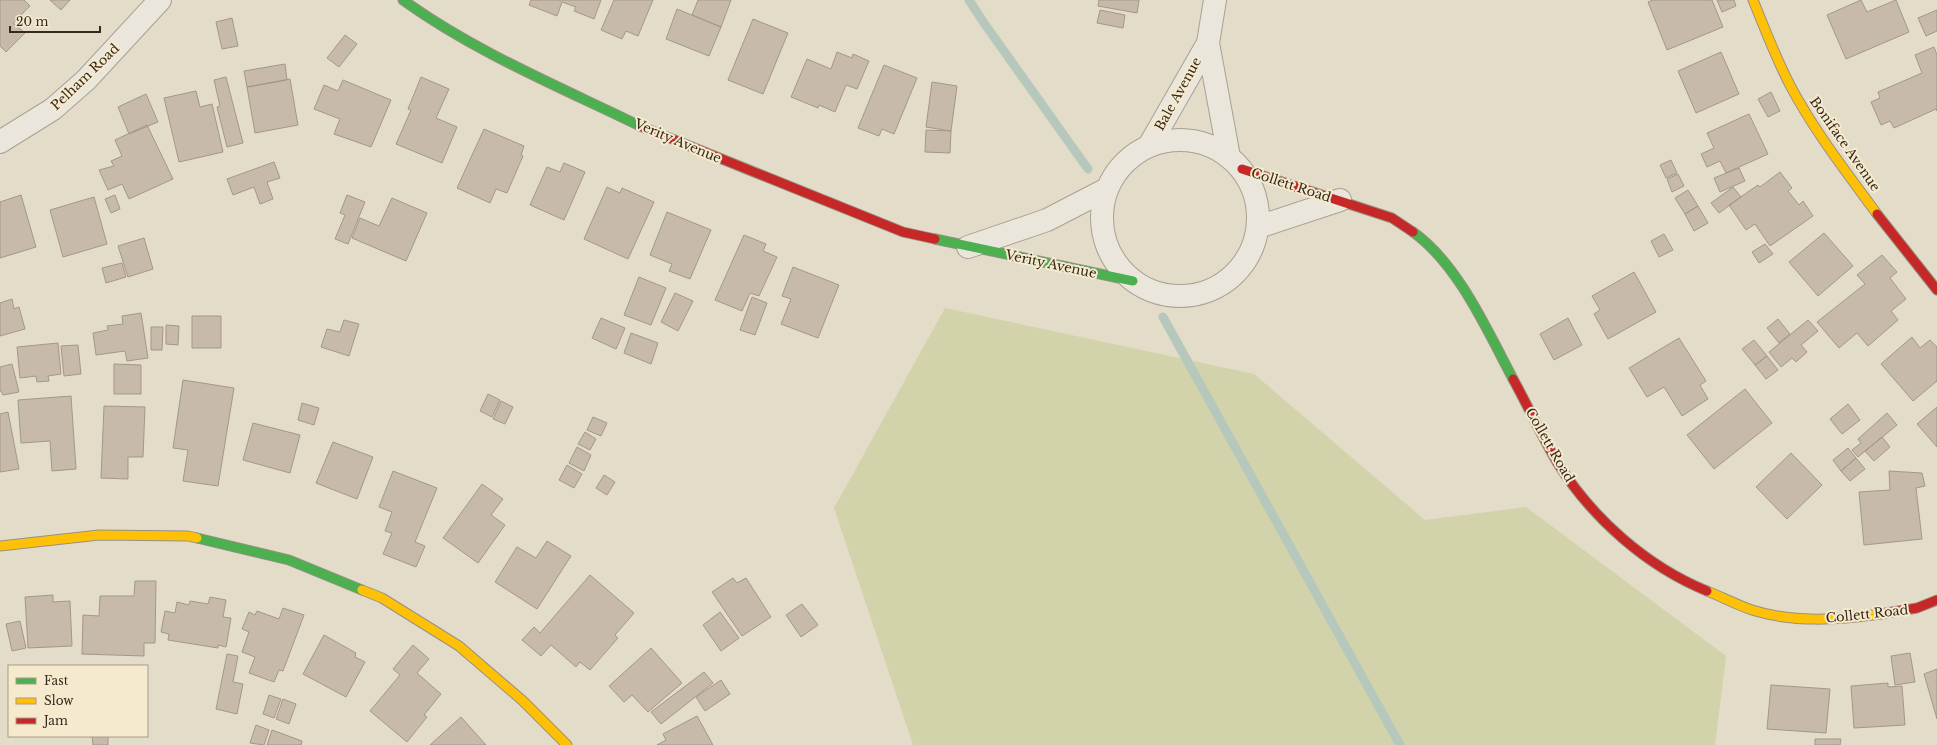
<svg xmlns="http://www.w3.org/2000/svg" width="1937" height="745" font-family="'Libre Baskerville',serif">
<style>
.green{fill:#d2d3ab}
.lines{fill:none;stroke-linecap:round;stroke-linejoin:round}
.stream{stroke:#b6c8bc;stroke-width:9}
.building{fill:#c7baaa;stroke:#a39789}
.street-casing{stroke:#a8a093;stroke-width:24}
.fast-casing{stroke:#979083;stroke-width:11}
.slow-casing{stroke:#979083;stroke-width:11}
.jam-casing{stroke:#979083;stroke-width:11}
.street{stroke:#ebe6db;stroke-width:22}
.fast{stroke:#4caf50;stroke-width:9}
.slow{stroke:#ffc107;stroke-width:9}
.jam{stroke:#c62828;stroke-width:9}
.labels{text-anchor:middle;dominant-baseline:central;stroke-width:4;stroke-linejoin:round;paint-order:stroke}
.street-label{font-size:13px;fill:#35281c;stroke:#f5eace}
</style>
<rect width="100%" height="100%" fill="#e3dcc9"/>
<!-- green -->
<path class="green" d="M945,308L1254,374L1425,520L1526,507L1726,656L1715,745H913L834,508Z"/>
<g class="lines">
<!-- stream -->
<path class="stream" d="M969,0L984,23L1088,169
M1163,317L1400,745"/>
</g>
<!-- building -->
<path class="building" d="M0,0H24L30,6L13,23L25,33L6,52L0,46Z
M50,0H70L61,10Z
M531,0H601L594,19L574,11L576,7L562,2L557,16L529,5Z
M614,0H653L638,36L626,31L622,39L601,30Z
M698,0H731L721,27L692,15Z
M1099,0H1139L1137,13L1098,6Z
M1653,0H1712L1723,27L1667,50L1648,2Z
M1717,0H1734L1736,6L1722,12Z
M1861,0L1867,12L1896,0L1909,32L1846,59L1827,15Z
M677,9L721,27L709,56L666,39Z
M1100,10L1125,15L1123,28L1097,23Z
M1937,10V31L1926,36L1918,18Z
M232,18L238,46L222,49L216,22Z
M753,19L788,33L763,94L728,80Z
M345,35L357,44L339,67L327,58Z
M1934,47L1937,55V111L1936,109L1894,128L1890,121L1881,125L1871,102L1880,98L1878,92L1922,73L1915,55Z
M837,52L852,58L853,54L869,61L857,89L846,85L835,112L819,105L818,108L791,97L807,59L831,69Z
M1721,52L1739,94L1696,113L1678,71Z
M285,64L287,80L247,87L244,71Z
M884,65L917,78L894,134L882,129L879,136L858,128Z
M226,77L243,143L227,147L217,107L220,106L214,80Z
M421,77L449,89L436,118L457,127L442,163L396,144L411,110L408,109Z
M290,79L298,125L255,133L247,87Z
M343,80L391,100L371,147L334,134L340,119L314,109L324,85L338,91Z
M932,82L957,86L951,131L926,127Z
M196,91L200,107L212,104L223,152L179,162L164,98Z
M1771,92L1780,111L1768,117L1758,99Z
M146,94L158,122L129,134L118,107Z
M1749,114L1768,154L1726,173L1720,161L1707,167L1701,154L1714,148L1707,133Z
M147,125L173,179L129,199L122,184L108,190L99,170L114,166L111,161L122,156L115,140Z
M484,129L524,146L521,155L523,156L507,193L496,189L490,203L457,188Z
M926,130L951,131L950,153L925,152Z
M1671,160L1677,173L1666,178L1660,165Z
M274,162L280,178L267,182L273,199L260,204L254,187L233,195L227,179Z
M564,163L585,172L564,220L530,205L547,167L560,172Z
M1739,168L1745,181L1720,192L1714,178Z
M1780,172L1792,188L1788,191L1799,205L1803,201L1813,216L1770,246L1755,224L1746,230L1729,205L1758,185L1760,187Z
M1678,174L1684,186L1672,192L1667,179Z
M607,187L620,193L622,188L654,202L628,259L584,239Z
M1733,187L1741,197L1719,213L1711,203Z
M1688,190L1698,206L1685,214L1675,198Z
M21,195L36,247L0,258V202Z
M115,195L120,209L111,213L105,199Z
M347,195L365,202L348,244L335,239L345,215L340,213Z
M94,197L107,244L63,257L50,210Z
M392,198L427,213L406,261L352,238L360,218L379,226Z
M1698,206L1708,223L1694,231L1685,214Z
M667,212L711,230L690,279L669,271L672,264L650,255Z
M1824,233L1853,266L1818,296L1789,262Z
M1664,234L1673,250L1659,257L1651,241Z
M744,235L766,244L763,251L777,257L759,296L750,293L742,311L715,300Z
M144,238L153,269L128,277L118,246Z
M1765,244L1773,254L1759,263L1752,252Z
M1882,255L1897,272L1890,278L1906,299L1891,311L1898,320L1868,346L1857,333L1839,348L1817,322L1865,284L1857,275Z
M122,263L126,277L106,283L102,268Z
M793,267L839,285L818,338L781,324L791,299L782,296Z
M1634,272L1656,312L1608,339L1594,314L1600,310L1592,296Z
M639,277L666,288L651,325L624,315Z
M675,293L693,301L678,331L661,322Z
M752,297L767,303L755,335L740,330Z
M12,299L14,309L19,307L25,329L0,336V303Z
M141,313L148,358L127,361L125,351L96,355L93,333L108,330L107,326L123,324L122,316Z
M192,316H221V348H192Z
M601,318L625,328L616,349L592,338Z
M1568,318L1582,345L1554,360L1540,334Z
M1778,319L1790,334L1779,343L1767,328Z
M344,320L359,324L349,356L321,347L327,329L340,332Z
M1808,320L1818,331L1801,345L1807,352L1796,362L1792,358L1781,367L1769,352Z
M166,325L179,326L178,345L166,344Z
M151,327H163L162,350H151Z
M631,333L658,343L651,364L624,353Z
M1912,337L1920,348L1930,340L1937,347V381L1913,401L1881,364Z
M1679,338L1706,381L1700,385L1708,399L1682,416L1664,387L1647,397L1629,368Z
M1754,340L1767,356L1755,365L1742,349Z
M58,343L61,374L48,376L49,381L37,382L36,376L20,378L17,347Z
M78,345L81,374L64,376L61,346Z
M1767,356L1778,370L1766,379L1755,365Z
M12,364L19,392L3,395L1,391H0V367Z
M114,364L141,365V394H114Z
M183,380L234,388L218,486L183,481L188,450L173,448Z
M1745,389L1772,423L1714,469L1687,435Z
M488,394L500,400L492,417L480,411Z
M71,396L76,469L52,471L50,441L21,443L18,400Z
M501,401L513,407L505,424L493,419Z
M302,403L319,408L314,425L298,420Z
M1848,404L1860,420L1842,434L1830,419Z
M104,406L145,407L143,457H128V479L101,478Z
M1937,407V447L1917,424Z
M8,412L19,469L0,472V414Z
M1887,413L1897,425L1858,457L1852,450L1861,443L1858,439Z
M593,417L607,423L601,436L587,430Z
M253,423L300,435L290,473L243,460Z
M585,432L596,439L590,450L578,444Z
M1882,437L1890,447L1874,461L1865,451Z
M333,442L373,457L357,499L316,483Z
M577,447L591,455L584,471L569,463Z
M1848,448L1856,458L1841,471L1833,460Z
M1791,453L1822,485L1787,519L1756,487Z
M1856,458L1865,469L1850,481L1841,471Z
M567,465L582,474L574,488L559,480Z
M393,471L437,488L415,542L425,546L416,567L383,554L392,533L385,531L392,512L379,507Z
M1889,471L1922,473L1925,486L1916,488L1922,539L1864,545L1859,492L1890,490Z
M604,475L615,482L607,495L596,488Z
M482,484L503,499L491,515L505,525L478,563L443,538Z
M547,541L571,556L537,609L495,582L517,547L536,558Z
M590,575L634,613L615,635L618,638L590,670L580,662L576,667L551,645L541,656L522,640L534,627L540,633Z
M733,578L737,583L746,578L771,617L742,636L712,592Z
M135,581H156L155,643H144V656L82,654L83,615L99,616L100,596H134Z
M53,595V602L70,601L72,646L28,648L25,597Z
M210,597L226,600L223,617L231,618L226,647L218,645V648L168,640L169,634L161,632L165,611L175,613L177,602L189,605L190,601L208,604Z
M802,604L818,625L801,637L786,615Z
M283,608L304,615L283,671L279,670L274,682L249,673L255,657L242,652L249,632L242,629L249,612L255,615L257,611L279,619Z
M720,612L739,638L721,651L703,625Z
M20,621L26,648L12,651L6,624Z
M324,635L356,653L355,657L365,662L346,697L303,674Z
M413,645L429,659L417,673L441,694L424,715L427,717L407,742L370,711L400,675L393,669Z
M651,648L682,683L648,712L632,695L624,702L609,686Z
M1910,653L1915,682L1895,685L1891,656Z
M227,654L238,656L233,682L243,684L237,714L216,709Z
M1937,669V719L1924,674Z
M704,672L713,683L661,724L651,712Z
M721,680L730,694L705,711L696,697Z
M1888,683V687L1902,686L1905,725L1854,728L1851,686Z
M1771,685L1830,689L1826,733L1767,729Z
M269,695L281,699L274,718L263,714Z
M283,699L296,704L289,724L276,719Z
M697,716L713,745H657L666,740L663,734Z
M461,717L486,745H430Z
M256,725L269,730L264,745L250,743Z
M272,730L302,741L301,745H267Z
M92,736H108V745H93Z
M1815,739H1841L1840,745H1815Z"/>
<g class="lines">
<defs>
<path id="street" d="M1208,43L1229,157
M1102 218a78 78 0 1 1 156 0a78 78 0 1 1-156 0Z
M0,142L53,109L86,80L160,0
M1149,146L1208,43L1215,0
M1258,227L1340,200
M968,247L1047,220L1107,189"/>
<path id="fast" d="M403,0C475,52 560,87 640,126
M1413,232C1458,264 1487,330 1513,379
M935,239L1133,281
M197,538L289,560L362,590"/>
<path id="slow" d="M1753,0C1765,29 1776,59 1791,87C1815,132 1847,173 1877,214
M0,546L99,535L188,536L197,538
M362,590L382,598L459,646L523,701L567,745
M1707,591C1722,597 1737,605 1752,610C1793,623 1838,620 1880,614"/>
<path id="jam" d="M640,126L903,232L935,239
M1242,169L1392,218L1413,232
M1877,214L1937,290
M1513,379C1528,406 1541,435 1557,462C1592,518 1646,566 1707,591
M1880,614L1917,608L1937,600"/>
</defs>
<!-- street casing -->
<use href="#street" class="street-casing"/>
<!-- fast casing -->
<use href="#fast" class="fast-casing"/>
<!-- slow casing -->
<use href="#slow" class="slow-casing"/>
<!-- jam casing -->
<use href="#jam" class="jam-casing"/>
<!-- street -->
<use href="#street" class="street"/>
<!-- fast -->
<use href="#fast" class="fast"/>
<!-- slow -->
<use href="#slow" class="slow"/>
<!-- jam -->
<use href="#jam" class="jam"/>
</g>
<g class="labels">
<!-- street labels -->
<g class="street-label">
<text transform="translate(85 77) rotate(-44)">Pelham Road</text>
<text transform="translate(1178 94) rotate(-61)">Bale Avenue</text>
<text transform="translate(678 141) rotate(23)">Verity Avenue</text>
<text transform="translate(1845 144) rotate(55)">Boniface Avenue</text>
<text transform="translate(1291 185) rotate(18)">Collett Road</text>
<text transform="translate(1051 264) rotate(12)">Verity Avenue</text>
<text transform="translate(1550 445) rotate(60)">Collett Road</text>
<text transform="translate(1867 614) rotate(-6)">Collett Road</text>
</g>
</g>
<!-- legend -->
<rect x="8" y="665" width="140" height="72" fill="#f5eace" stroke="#a89c87"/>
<rect x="16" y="678" width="20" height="6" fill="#4caf50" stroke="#a89c87"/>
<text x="44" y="685" font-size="12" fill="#35281c">Fast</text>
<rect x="16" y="698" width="20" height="6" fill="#ffc107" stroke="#a89c87"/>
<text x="44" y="705" font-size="12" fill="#35281c">Slow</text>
<rect x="16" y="718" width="20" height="6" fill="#c62828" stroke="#a89c87"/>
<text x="44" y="725" font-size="12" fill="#35281c">Jam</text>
<!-- scale -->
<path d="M10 26v6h90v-6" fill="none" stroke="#35281c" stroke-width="2"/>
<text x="16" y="26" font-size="12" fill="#35281c" stroke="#f5eace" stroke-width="3" paint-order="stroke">20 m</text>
</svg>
